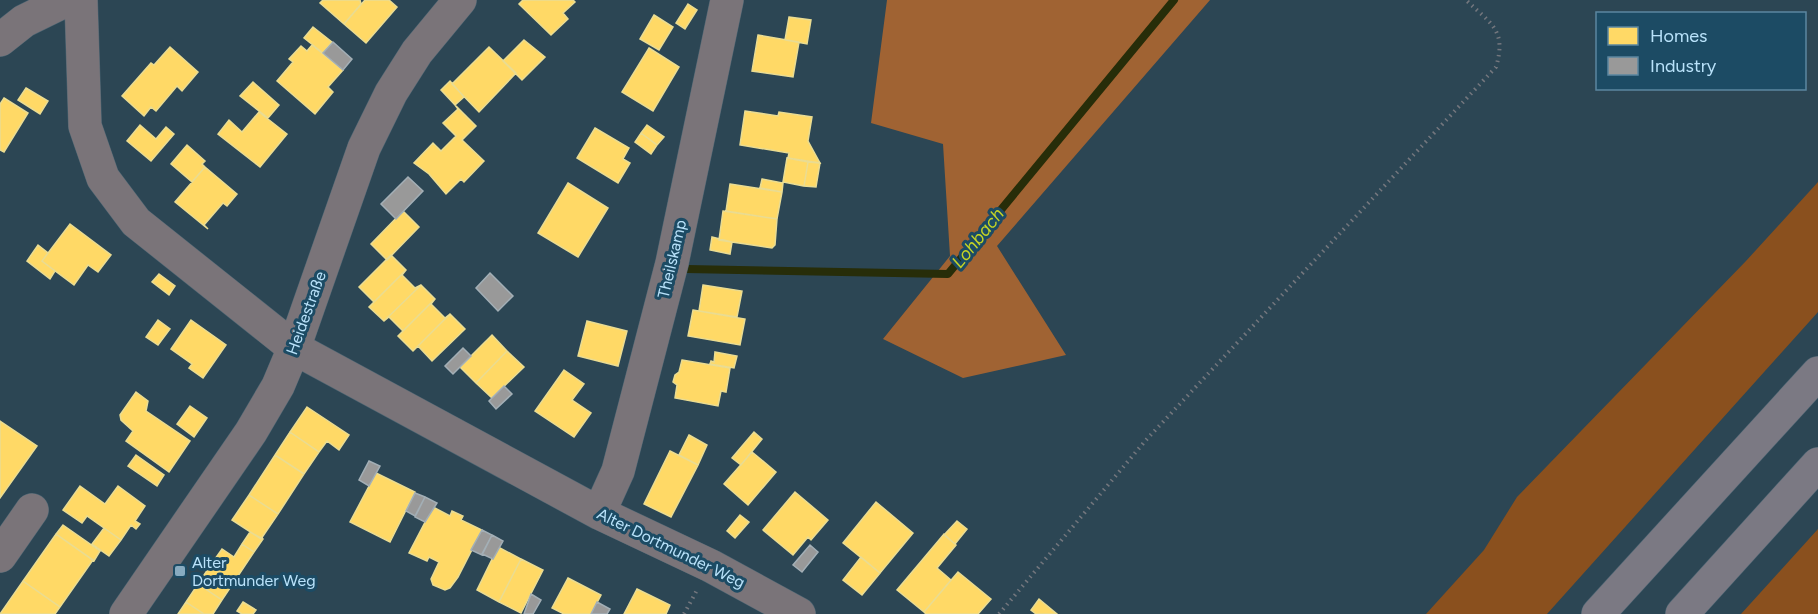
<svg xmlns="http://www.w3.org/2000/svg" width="1818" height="614" font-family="Figtree,sans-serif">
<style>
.green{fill:#8a501e}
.forest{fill:#a06333}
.homes{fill:#ffd966;stroke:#eadc92;stroke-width:1.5}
.industry{fill:#999;stroke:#a3afb6;stroke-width:1.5}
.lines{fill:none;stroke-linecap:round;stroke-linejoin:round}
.stream{stroke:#272d09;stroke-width:8}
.minor-casing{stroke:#4b6472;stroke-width:34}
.highway-casing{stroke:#4b6472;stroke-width:34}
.path{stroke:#74777e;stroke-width:4;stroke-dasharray:1.5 4.5;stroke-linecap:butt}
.minor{stroke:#7a7479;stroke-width:33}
.highway{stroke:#7b7983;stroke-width:33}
.poi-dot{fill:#88abc0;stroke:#1c4b64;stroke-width:2}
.labels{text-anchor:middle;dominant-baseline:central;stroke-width:6;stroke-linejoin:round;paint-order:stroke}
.street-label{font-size:16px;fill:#b9e2fa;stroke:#1c4b64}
.poi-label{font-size:16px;fill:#b9e2fa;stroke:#1c4b64;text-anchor:start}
.water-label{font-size:18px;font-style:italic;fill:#c5d426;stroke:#1c4b64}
</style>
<rect width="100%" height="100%" fill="#2c4654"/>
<!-- green -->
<path class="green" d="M1818,182V312L1547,614H1426L1484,550L1517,497L1746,261Z
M1818,529V614H1741Z"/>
<!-- forest -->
<path class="forest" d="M887,0H1210L997,246L1066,355L963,378L883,339L950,256L943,144L871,123Z"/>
<!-- homes -->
<path class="homes" d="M323,0H360L361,4L344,24L320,3Z
M365,0H389L397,7L366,43L344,24Z
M523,0H573L575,2L563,13L568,19L551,35L519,4Z
M688,4L697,10L685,29L676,23Z
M654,15L673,27L659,50L640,39Z
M789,17L811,20L807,44L785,40Z
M313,27L332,42L323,53L304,38Z
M758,35L799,42L793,77L752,71Z
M524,40L545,57L522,80L503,61Z
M312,45L343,70L328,87L333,92L315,114L277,81L293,62L289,59L301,46L307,51Z
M170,47L198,72L182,91L177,86L156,111L151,107L144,116L122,96L151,63L154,65Z
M489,47L516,73L479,112L452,84Z
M649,48L679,67L653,111L622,92Z
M450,81L464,97L455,105L441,90Z
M253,82L279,105L268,118L240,96Z
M26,88L48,101L40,114L18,100Z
M4,98L28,113L4,152L0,150V104Z
M455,105L476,126L462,140L484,161L464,182L461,179L446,194L429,174L414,163L433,143L441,151L456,136L443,123L458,109Z
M745,111L778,116L779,112L812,117L808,141L820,163L788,158L789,153L740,145Z
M259,112L287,134L260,167L218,134L229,120L242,132Z
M140,125L156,139L166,127L174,134L151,161L127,141Z
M647,125L664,137L657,145L641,133Z
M595,128L629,148L623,159L630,163L618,183L577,158Z
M641,133L657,145L651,154L635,142Z
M187,145L205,161L202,164L205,167L192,182L171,164Z
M787,158L808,162L804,186L783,182Z
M808,162L820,163L816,187L804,186Z
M205,167L237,194L227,206L223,203L204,225L208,229L175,202Z
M762,179L783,183L782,192L760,188Z
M568,183L608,208L578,257L538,233Z
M730,184L782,192L777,219L726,211Z
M403,211L419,227L387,260L371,244Z
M723,211L777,219L775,245L772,248L719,240Z
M70,224L111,255L98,272L88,265L74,285L42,261Z
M712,237L732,242L730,254L710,250Z
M38,245L48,253L42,261L55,271L50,279L27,261Z
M391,255L406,270L369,307L374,302L359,287Z
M406,270L402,275L415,288L421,285L384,321L369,307Z
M159,274L175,286L169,295L152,282Z
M421,285L435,299L398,336L403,331L389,317L384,321Z
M703,285L742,291L737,317L699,311Z
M435,299L431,304L445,318L450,314L413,351L398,336Z
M693,310L745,319L740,345L688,336Z
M450,314L465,329L432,361L418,346L413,351Z
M158,320L170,329L158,345L146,337Z
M191,320L226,345L203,378L189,368L192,364L171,349Z
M587,321L627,331L618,366L578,356Z
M492,335L507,351L476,383L460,367Z
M507,351L524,367L492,398L476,383Z
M715,352L737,356L734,368L710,364L711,361L714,362Z
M682,360L730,368L726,392L721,391L718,406L675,398L677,385L673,382L675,375L679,372Z
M564,370L584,384L572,400L591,413L574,437L535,411Z
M136,392L148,401L146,411L190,441L169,472L126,441L133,431L121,420L120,415Z
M190,406L207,418L194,437L177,424Z
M307,407L349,435L339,450L327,441L319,452L290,432Z
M0,421L37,446L0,498Z
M290,432L319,452L304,474L275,455Z
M754,432L762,439L741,465L732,458Z
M689,435L707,445L698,465L679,455Z
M670,451L698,465L671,517L644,504Z
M752,452L776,472L748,505L724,484Z
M136,455L164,475L157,486L128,466Z
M275,455L304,474L278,514L249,495Z
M376,473L415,492L390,542L350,522Z
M80,486L105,504L118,486L145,506L135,521L140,524L136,529L131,525L121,540L87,516L82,523L63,510Z
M795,492L828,520L811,540L808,537L793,555L763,530Z
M249,495L278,514L261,539L232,520Z
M876,502L913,533L880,573L843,543Z
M433,507L450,516L452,511L463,516L461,520L482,530L458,577L450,588L445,590L433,585L431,579L439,562L429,557L427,561L409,553Z
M740,515L749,522L735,538L727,531Z
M957,521L967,529L955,544L944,535Z
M63,525L100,551L94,561L56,534Z
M104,528L121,540L109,556L92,544Z
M250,532L263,539L254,552L242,544Z
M56,534L93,560L60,607L23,581Z
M944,534L956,545L937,568L951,580L924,612L897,590Z
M242,544L254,552L234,582L210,566L222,549L234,557Z
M498,547L521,559L499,602L477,590Z
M861,557L880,573L862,595L843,580Z
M521,559L543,570L521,613L499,602Z
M210,566L234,582L222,600L198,584Z
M958,572L991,599L978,614H926L924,612Z
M568,578L601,595L591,614H564L552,608Z
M23,581L60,607L55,614H0Z
M198,584L222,600L213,614H204L186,602Z
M637,589L670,605L666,614H624Z
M1039,599L1057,614H1036L1031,610Z
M186,602L204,614H178Z
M243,602L256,610L253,614H242L237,611Z"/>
<!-- industry -->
<path class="industry" d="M333,42L352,59L343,70L323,53Z
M408,177L423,191L396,219L381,204Z
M490,273L513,296L498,311L476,288Z
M463,348L471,356L453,374L445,366Z
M504,386L512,394L496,409L489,401Z
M369,461L380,466L369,486L359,480Z
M415,493L425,497L415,516L406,511Z
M425,497L437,503L425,522L415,517Z
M482,530L492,535L482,555L471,550Z
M492,535L503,541L493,559L482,554Z
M810,545L818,552L802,572L793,565Z
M531,594L541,600L533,614H524Z
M597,602L610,609L607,614H591Z"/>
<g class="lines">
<!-- stream -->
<path class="stream" d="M687,269L948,274L1174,0"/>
<defs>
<path id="minor" d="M81,0L85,126L103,178L136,222L294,348L599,513L711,566L799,614
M0,40L24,21L67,0
M599,513L618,471L672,263L727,0
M0,556L32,510
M126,614L251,432L278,386L294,348L364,148L391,93L417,52L460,0"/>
<path id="highway" d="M1598,614L1818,373
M1682,614L1818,464"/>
</defs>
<!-- minor casing -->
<use href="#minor" class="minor-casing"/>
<!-- highway casing -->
<use href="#highway" class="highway-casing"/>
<!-- path -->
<path class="path" d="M684,614L697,590
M999,614L1146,440L1496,67C1507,30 1491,24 1466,0"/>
<!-- minor -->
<use href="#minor" class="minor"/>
<!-- highway -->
<use href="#highway" class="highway"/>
</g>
<!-- markers -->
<rect class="poi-dot" x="174" y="565" width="12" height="12" rx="3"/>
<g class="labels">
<!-- street labels -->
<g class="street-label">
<text transform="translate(672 259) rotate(-77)">Theilskamp</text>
<text transform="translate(306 313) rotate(-70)">Heidestraße</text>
<text transform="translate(671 548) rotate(26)">Alter Dortmunder Weg</text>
</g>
<!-- poi labels -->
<g class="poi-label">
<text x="192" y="562">Alter<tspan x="192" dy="18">Dortmunder Weg</tspan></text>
</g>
<!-- water labels -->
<g class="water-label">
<text transform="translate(978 238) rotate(-51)">Lohbach</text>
</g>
</g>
<!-- legend -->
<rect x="1596" y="12" width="210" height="78" fill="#1c4b64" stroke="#5b87a0" stroke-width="1.5"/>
<rect x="1608" y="27" width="30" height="18" fill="#ffd966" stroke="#5b87a0" stroke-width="1.5"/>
<text x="1650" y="42" font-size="18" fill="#b9e2fa">Homes</text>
<rect x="1608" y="57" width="30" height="18" fill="#999999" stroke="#5b87a0" stroke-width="1.5"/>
<text x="1650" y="72" font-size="18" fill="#b9e2fa">Industry</text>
</svg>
